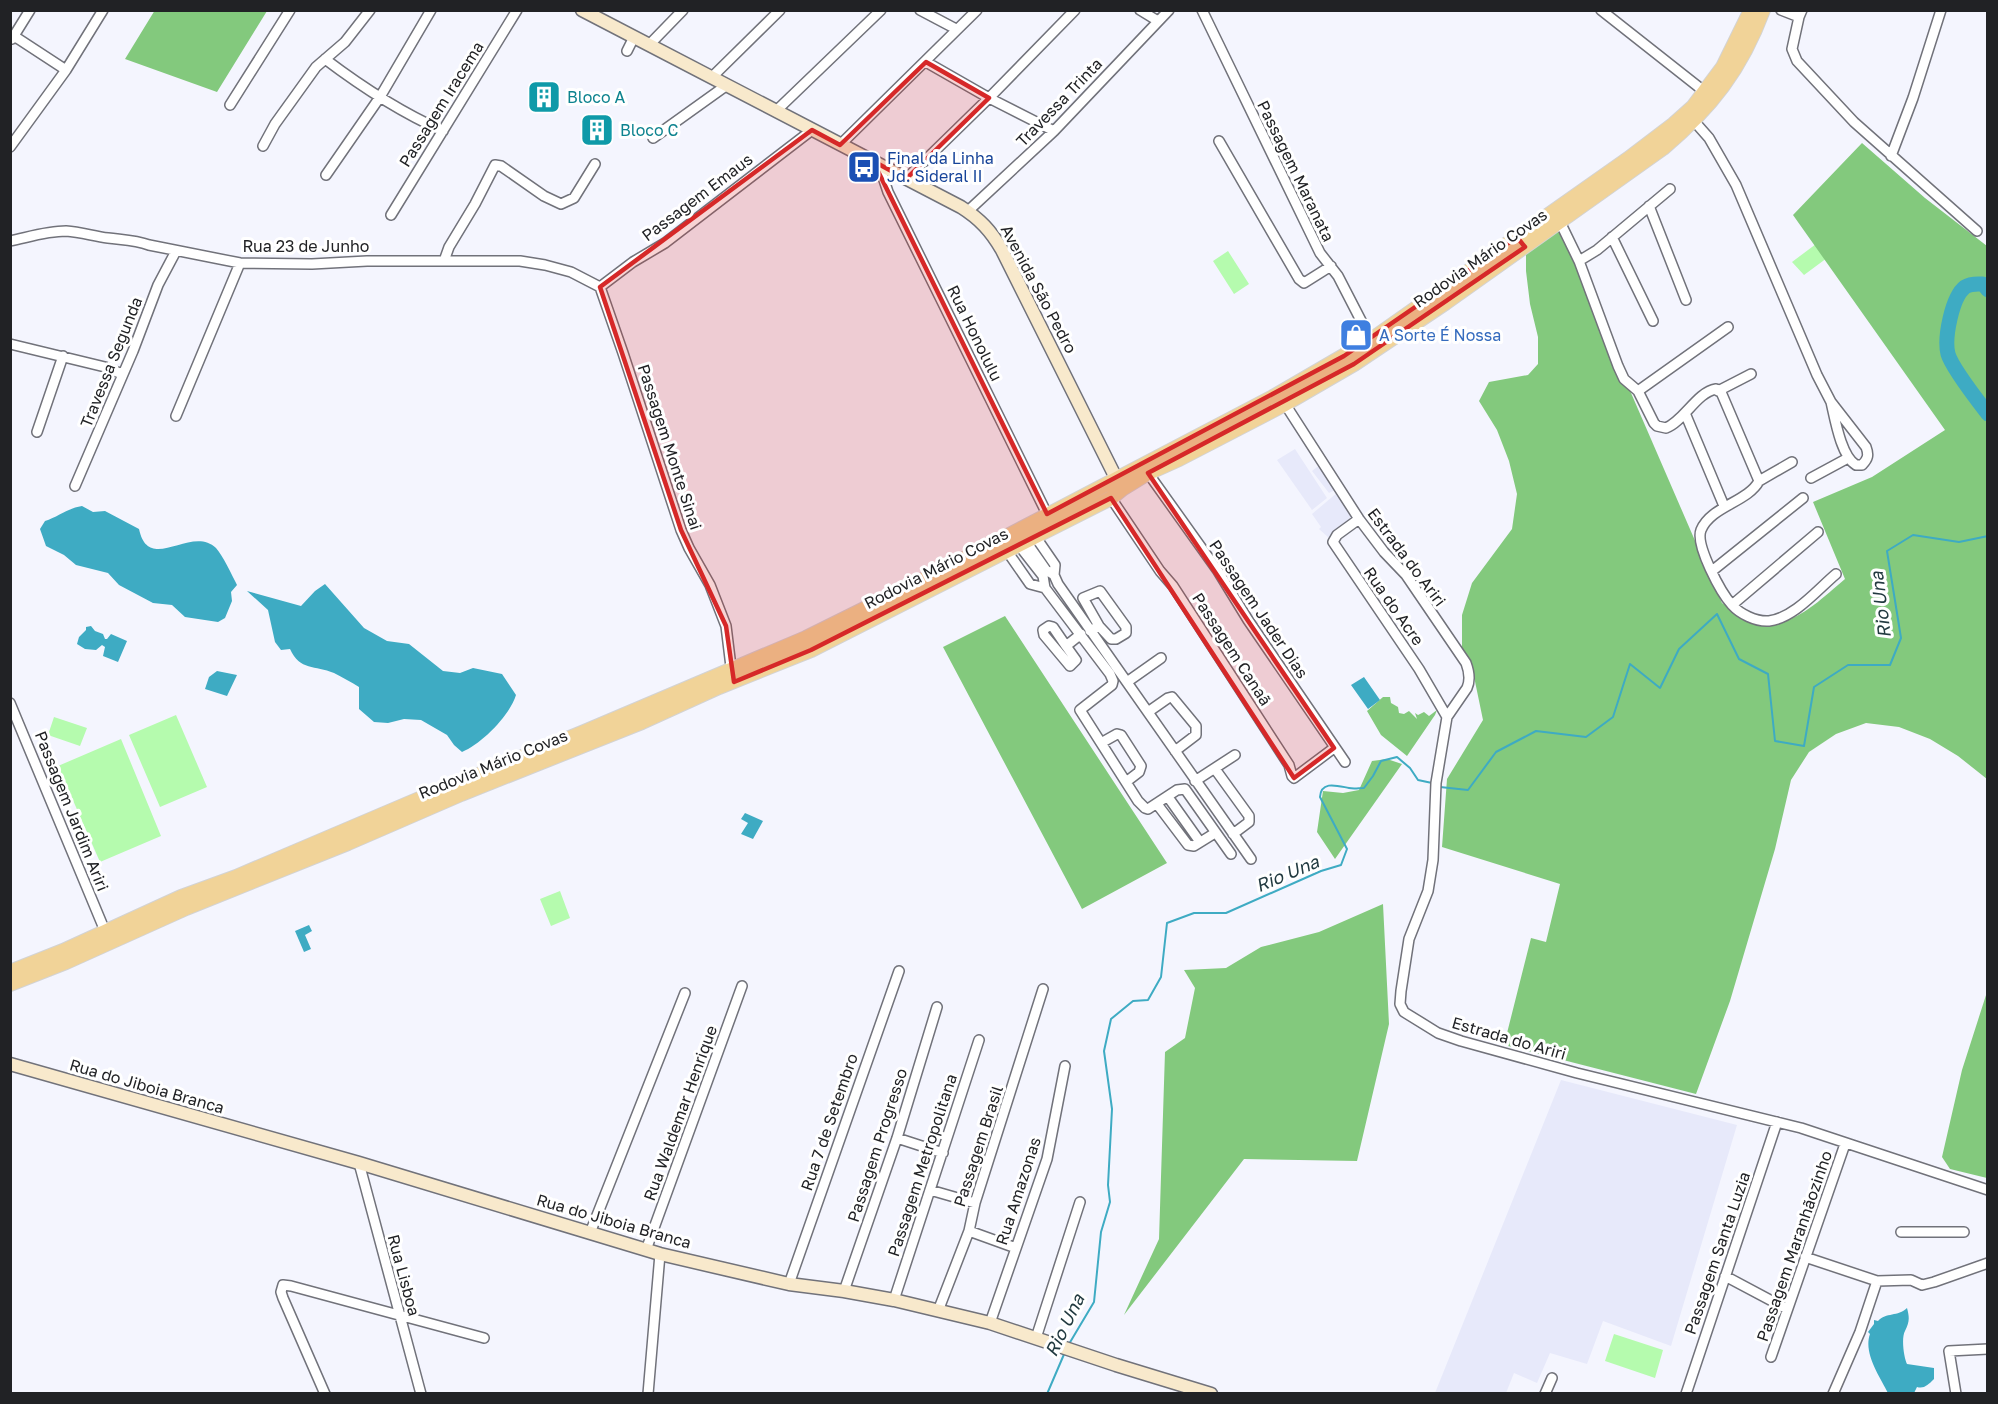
<svg xmlns="http://www.w3.org/2000/svg" width="1998" height="1404" font-family="'Golos Text',sans-serif">
<style>
.built{fill:#e7e9fa}
.green{fill:#b5fbae}
.forest{fill:#83c97d}
.water{fill:#3eabc3}
.lines{fill:none;stroke-linecap:round;stroke-linejoin:round}
.stream{stroke:#3eabc3;stroke-width:2}
.river{stroke:#3eabc3;stroke-width:15}
.minor-casing{stroke:#71727a;stroke-width:12}
.secondary-casing{stroke:#71727a;stroke-width:15}
.primary-casing{stroke:#d3d3d3;stroke-width:16}
.minor{stroke:#fff;stroke-width:9}
.secondary{stroke:#f8e9cc;stroke-width:12}
.primary{stroke:#f1d398;stroke-width:14}
.marked{fill:#d62828;fill-opacity:0.2;stroke:#d62828;stroke-width:4.5;stroke-linejoin:round}
.labels{text-anchor:middle;dominant-baseline:central;stroke-width:6;stroke-linejoin:round;paint-order:stroke}
.culture-label{font-size:16px;fill:#0d838f;stroke:#fff;text-anchor:start}
.street-label{font-size:16px;fill:#212225;stroke:#fff}
.transit-label{font-size:16px;fill:#164399;stroke:#fff;text-anchor:start}
.shop-label{font-size:16px;fill:#366cbe;stroke:#fff;text-anchor:start}
.water-label{font-size:18px;font-style:italic;fill:#223a40;stroke:#fff}
</style>
<rect width="100%" height="100%" fill="#f4f5fe"/>
<!-- built -->
<path class="built" d="M1295,449L1327,498L1312,510L1277,460Z
M1321,464L1335,490L1329,493L1312,471Z
M1338,492L1355,518L1329,538L1319,529L1321,527L1312,514Z
M1561,1080L1737,1125L1671,1346L1603,1321L1587,1364L1550,1353L1537,1383L1514,1373L1506,1393H1435Z"/>
<!-- green -->
<path class="green" d="M1816,244L1827,258L1804,275L1792,262Z
M1228,251L1249,284L1234,294L1213,261Z
M176,715L207,787L160,807L129,735Z
M54,717L87,728L80,746L48,735Z
M121,739L161,836L100,862L58,766Z
M560,891L570,918L551,926L540,899Z
M1614,1334L1663,1350L1655,1378L1605,1361Z"/>
<!-- forest -->
<path class="forest" d="M155,10H267V11L217,92L125,59Z
M1862,143L1925,198L1987,246V779L1958,756L1930,739L1899,727L1866,723L1836,734L1809,752L1791,780L1775,849L1730,1001L1696,1094L1504,1045L1531,938L1546,942L1560,884L1442,847L1447,779L1483,720L1472,667L1462,652V615L1472,583L1512,529L1517,494L1509,461L1497,430L1479,401L1489,382L1528,375L1538,364V337L1530,304L1526,271V251L1560,229L1722,603C1730,608 1738,614 1746,618C1786,637 1817,602 1845,579L1813,502L1872,477L1945,430L1793,215Z
M1005,616L1167,863L1082,909L943,647Z
M1383,697H1390L1391,703L1398,707L1399,713L1404,714L1409,711L1417,719L1415,713L1418,715L1424,712L1429,716L1437,710L1435,715L1407,756L1381,735L1367,711Z
M1387,759L1402,764L1335,859L1317,832L1323,791L1343,793L1359,790L1372,761Z
M1383,904L1389,1024L1357,1161L1244,1159L1124,1315L1159,1239L1165,1052L1185,1038L1195,988L1184,970L1226,968L1261,947L1319,932Z
M1987,992V1178L1950,1169L1942,1157L1962,1070Z"/>
<!-- water -->
<path class="water" d="M82,506L93,512L105,511L139,529C149,575 191,524 216,548C223,556 232,575 237,585L231,592L232,601L225,618L218,622L185,617L172,605L153,603L119,585L108,573L76,565L64,555L46,546L40,529L45,521C58,517 68,508 82,506Z
M325,584L364,628L387,641L409,644L443,671L460,673L473,668L502,674L516,695C510,715 482,744 462,752L454,745L447,735L421,720L404,719L388,723L374,722L359,709V687C351,682 342,677 334,673C315,665 300,671 290,649L281,650L275,642L268,610L247,591L301,606L315,591Z
M91,626L95,631L103,634L105,639H107L111,634L127,641L118,662L103,656L105,647L102,645L96,650L85,649L77,644L79,637L86,630V627Z
M217,671L237,675L227,696L205,689L209,677Z
M1364,677L1380,700L1368,709L1351,685Z
M745,813L763,821L753,839L741,834L748,823L741,819Z
M309,925L312,931L305,935L311,949L304,952L295,931Z
M1907,1308C1910,1319 1909,1322 1905,1331C1901,1338 1904,1358 1907,1364L1934,1368V1379C1928,1385 1924,1389 1917,1387L1914,1393H1888C1880,1377 1863,1353 1870,1334L1868,1332L1874,1324V1320L1878,1321C1886,1312 1898,1317 1907,1308Z"/>
<g class="lines">
<!-- stream -->
<path class="stream" d="M1440,787L1468,790L1496,752L1536,731L1586,737L1613,717L1630,664L1660,688L1679,649L1717,614L1739,659L1768,674L1775,741L1804,746L1814,687L1848,665H1890L1901,638L1887,551L1913,535L1959,542L1988,536
M1069,1344L1094,1302L1101,1232L1110,1202L1108,1185L1112,1109L1104,1051L1111,1019L1133,1001L1148,1000L1161,977L1167,923L1194,913H1226L1321,871L1341,865L1347,849L1320,797C1321,780 1338,786 1349,788C1354,789 1359,788 1364,788L1373,776L1381,761L1397,757L1410,768L1418,780L1432,783
M1047,1394L1065,1352"/>
<!-- river -->
<path class="river" d="M1988,290L1983,284C1977,284 1971,283 1965,287C1952,297 1944,338 1948,354C1952,368 1978,401 1988,414"/>
<defs>
<path id="minor" d="M920,10L956,29
M1140,10L1158,21
M1202,10L1320,253L1338,276L1371,340
M1601,10L1705,92
M1781,10L1799,17L1802,10
M1799,17L1792,49L1797,61L1854,122L1977,231
M14,36L66,70
M12,39L30,10
M649,45L683,10
M627,51L634,37
M325,59C362,87 400,112 443,131
M926,62L989,98L1054,131
M712,77L780,10
M230,105L290,10
M776,111L881,10
M1694,121L1709,138L1736,185L1817,375L1831,402L1866,447C1869,455 1868,459 1862,465H1856C1841,456 1835,419 1831,402
M653,138L727,85
M1219,141L1299,279L1304,283L1331,266
M840,145L977,10
M263,146L275,124L316,67L345,42L370,10
M10,147L66,70L103,10
M1891,156L1913,98L1941,10
M879,165L888,192L1047,514
M326,175L380,97L431,10
M906,179L989,98L1075,10
M1649,206L1686,300
M968,211L1054,131L1169,10
M391,215L517,10
M1560,222L1579,261L1618,366L1624,379L1638,391
M1612,237L1653,321
M10,241C29,237 47,231 66,231C81,232 93,236 108,238C123,240 135,240 149,245L240,263L312,264L367,261H520L545,265L571,272L600,287
M444,261L449,247L475,204L495,165L501,166L544,196L561,204L574,198L595,164
M1579,261L1597,250L1670,189
M600,287L623,353L681,530L689,548L710,585L726,626L732,675
M600,287L633,262L665,243L812,130
M1728,327L1638,391L1654,423L1657,426L1666,428C1684,421 1697,392 1716,389L1721,392L1759,481C1748,502 1711,506 1701,530C1695,545 1721,593 1732,605C1740,614 1756,622 1769,621C1794,618 1817,590 1836,574
M10,344L105,367L122,374
M1718,391L1751,374
M1285,404L1359,519L1384,552L1406,575L1466,663C1469,671 1471,679 1467,688L1447,717L1436,783L1433,860L1428,891L1409,939L1401,991L1400,1004L1404,1012L1438,1033L1461,1041L1577,1073L1801,1128L1988,1190
M1685,413L1724,506
M176,416L240,263
M37,432L63,356
M1148,473L1218,571L1248,620L1345,762
M1811,478L1848,458
M1759,481L1792,462
M75,486L133,351L158,285L176,251
M1111,498L1160,571L1173,586L1289,765L1292,776L1294,778L1334,748
M1359,519L1337,535L1333,542L1419,669L1447,717
M1035,536L1055,565L1054,575L1058,584L1251,859
M1025,540L1046,570L1054,575
M1018,544L1043,576L1045,588L1110,674L1113,681L1112,685L1080,710L1138,801L1145,808L1148,809L1177,790L1185,789L1231,854
M1007,551L1030,584L1045,588
M1712,571L1803,498
M1732,605L1818,532
M1090,631L1099,626L1111,639H1116L1126,633V627L1100,591L1083,598L1099,626
M1066,646L1076,660L1070,666L1044,635L1043,630L1049,626L1053,627L1066,646L1081,634
M1127,682L1161,658
M10,703L105,931
M1148,712L1168,698L1172,697L1196,726V735L1175,751
M1101,743L1117,734L1121,735L1141,766L1139,772L1126,782
M1215,769L1249,816V822L1233,834
M1195,781L1235,755
M1168,797L1200,842
M1157,804L1188,845L1194,846L1215,833
M897,1138L943,1153
M359,1163L421,1394
M930,1190L975,1203
M969,1231L1016,1248
M1901,1232H1964
M590,1233L685,993
M646,1250L742,986
M1805,1257L1877,1281L1911,1280L1922,1285L1934,1282L1988,1263
M1725,1276L1787,1309
M789,1284L899,971
M844,1291L897,1138L937,1007
M894,1300L979,1040
M938,1311L969,1231L975,1203L1043,989
M990,1323L1047,1159L1065,1066
M1036,1338L1080,1202
M1771,1357L1845,1144
M325,1394L283,1298L281,1292L283,1285L291,1286L484,1338
M648,1394L660,1254
M1545,1394L1552,1378
M1686,1394L1777,1122
M1833,1394L1860,1332L1877,1281
M1956,1394L1949,1351L1988,1349"/>
<path id="secondary" d="M582,10L961,207C980,219 991,231 1002,250L1121,488
M10,1064L359,1163L660,1254L789,1284L844,1291L894,1300L990,1323L1116,1365L1211,1394"/>
<path id="primary" d="M10,972L63,951L181,897L236,877L424,797L582,733L806,638L937,573L1273,397L1371,340L1628,159L1674,124L1693,107L1723,67L1751,10
M10,984L66,962L186,908L348,843L461,794L642,722L719,687L811,650L1111,498L1122,489L1148,473L1179,459L1285,404L1354,364L1445,303L1663,148C1711,108 1741,69 1763,10"/>
</defs>
<!-- minor casing -->
<use href="#minor" class="minor-casing"/>
<!-- secondary casing -->
<use href="#secondary" class="secondary-casing"/>
<!-- primary casing -->
<use href="#primary" class="primary-casing"/>
<!-- minor -->
<use href="#minor" class="minor"/>
<!-- secondary -->
<use href="#secondary" class="secondary"/>
<!-- primary -->
<use href="#primary" class="primary"/>
</g>
<!-- marked area -->
<path class="marked" d="M926,62L989,98L906,179L873,161L1047,514L1344,356L1517,237L1525,247L1354,364L1148,473L1334,748L1294,778L1111,498L811,650L734,682L726,626L681,530L600,287L812,130L840,145Z"/>
<!-- icons -->
<defs>
<symbol id="building-square" viewBox="-11 -11 22 22"><rect x="-9" y="-9" width="18" height="18" rx="4" fill="#0f9aa8" stroke="#fff"/><path d="M-4-6H4V6H1V3H-1V6H-4ZM-2.5-4.3h1.7v1.8h-1.7ZM.8-4.3h1.7v1.8H.8ZM-2.5-1h1.7V.8h-1.7ZM.8-1h1.7V.8H.8Z" fill="#fff"/></symbol>
<symbol id="bus-square" viewBox="-11 -11 22 22"><rect x="-9" y="-9" width="18" height="18" rx="4" fill="#1a4fb4" stroke="#fff"/><path d="M-5-6H5V4H4V6H2V4H-2V6H-4V4H-5ZM-3.5-4V0h7V-4ZM-3.5 1.2v1.5H-2V1.2ZM2 1.2v1.5H3.5V1.2Z" fill="#fff"/></symbol>
<symbol id="shop-square" viewBox="-11 -11 22 22"><rect x="-9" y="-9" width="18" height="18" rx="4" fill="#3f7fe0" stroke="#fff"/><path d="M-5-2.5h2.3a2.7 3.5 0 0 1 5.4 0H5L5.5 6h-11ZM-1.5-2.5h3a1.5 2.3 0 0 0-3 0Z" fill="#fff"/></symbol>
</defs>
<g fill-rule="evenodd">
<use href="#building-square" x="525" y="78" width="38" height="38"/>
<use href="#building-square" x="578" y="111" width="38" height="38"/>
<use href="#bus-square" x="845" y="148" width="38" height="38"/>
<use href="#shop-square" x="1337" y="316" width="38" height="38"/>
</g>
<g class="labels">
<!-- culture labels -->
<g class="culture-label">
<text x="567" y="97">Bloco A</text>
<text x="620" y="130">Bloco C</text>
</g>
<!-- street labels -->
<g class="street-label">
<text transform="translate(1059 102) rotate(-46)">Travessa Trinta</text>
<text transform="translate(441 104) rotate(-58)">Passagem Iracema</text>
<text transform="translate(1296 171) rotate(64)">Passagem Maranata</text>
<text transform="translate(697 197) rotate(-37)">Passagem Emaus</text>
<text x="306" y="246">Rua 23 de Junho</text>
<text transform="translate(1480 258) rotate(-35)">Rodovia Mário Covas</text>
<text transform="translate(1039 289) rotate(62)">Avenida São Pedro</text>
<text transform="translate(975 333) rotate(64)">Rua Honolulu</text>
<text transform="translate(111 362) rotate(-68)">Travessa Segunda</text>
<text transform="translate(670 447) rotate(72)">Passagem Monte Sinai</text>
<text transform="translate(1407 557) rotate(53)">Estrada do Ariri</text>
<text transform="translate(936 568) rotate(-27)">Rodovia Mário Covas</text>
<text transform="translate(1394 606) rotate(55)">Rua do Acre</text>
<text transform="translate(1259 609) rotate(56)">Passagem Jader Dias</text>
<text transform="translate(1232 649) rotate(57)">Passagem Canaã</text>
<text transform="translate(493 764) rotate(-22)">Rodovia Mário Covas</text>
<text transform="translate(72 811) rotate(68)">Passagem Jardim Ariri</text>
<text transform="translate(1509 1038) rotate(16)">Estrada do Ariri</text>
<text transform="translate(147 1086) rotate(16)">Rua do Jiboia Branca</text>
<text transform="translate(680 1113) rotate(-70)">Rua Waldemar Henrique</text>
<text transform="translate(829 1122) rotate(-71)">Rua 7 de Setembro</text>
<text transform="translate(877 1145) rotate(-72)">Passagem Progresso</text>
<text transform="translate(978 1146) rotate(-72)">Passagem Brasil</text>
<text transform="translate(922 1165) rotate(-72)">Passagem Metropolitana</text>
<text transform="translate(1018 1191) rotate(-72)">Rua Amazonas</text>
<text transform="translate(614 1221) rotate(16)">Rua do Jiboia Branca</text>
<text transform="translate(1794 1246) rotate(-71)">Passagem Maranhãozinho</text>
<text transform="translate(1717 1253) rotate(-71)">Passagem Santa Luzia</text>
<text transform="translate(404 1275) rotate(75)">Rua Lisboa</text>
</g>
<!-- transit labels -->
<g class="transit-label">
<text x="887" y="158">Final da Linha<tspan x="887" dy="18">Jd. Sideral II</tspan></text>
</g>
<!-- shop labels -->
<g class="shop-label">
<text x="1379" y="335">A Sorte É Nossa</text>
</g>
<!-- water labels -->
<g class="water-label">
<text transform="translate(1880 605) rotate(-97)">Rio Una</text>
<text transform="translate(1287 873) rotate(-23)">Rio Una</text>
<text transform="translate(1064 1325) rotate(-64)">Rio Una</text>
</g>
</g>
<!-- border -->
<rect width="1998" height="1404" fill="none" stroke="#212225" stroke-width="24"/>
</svg>
